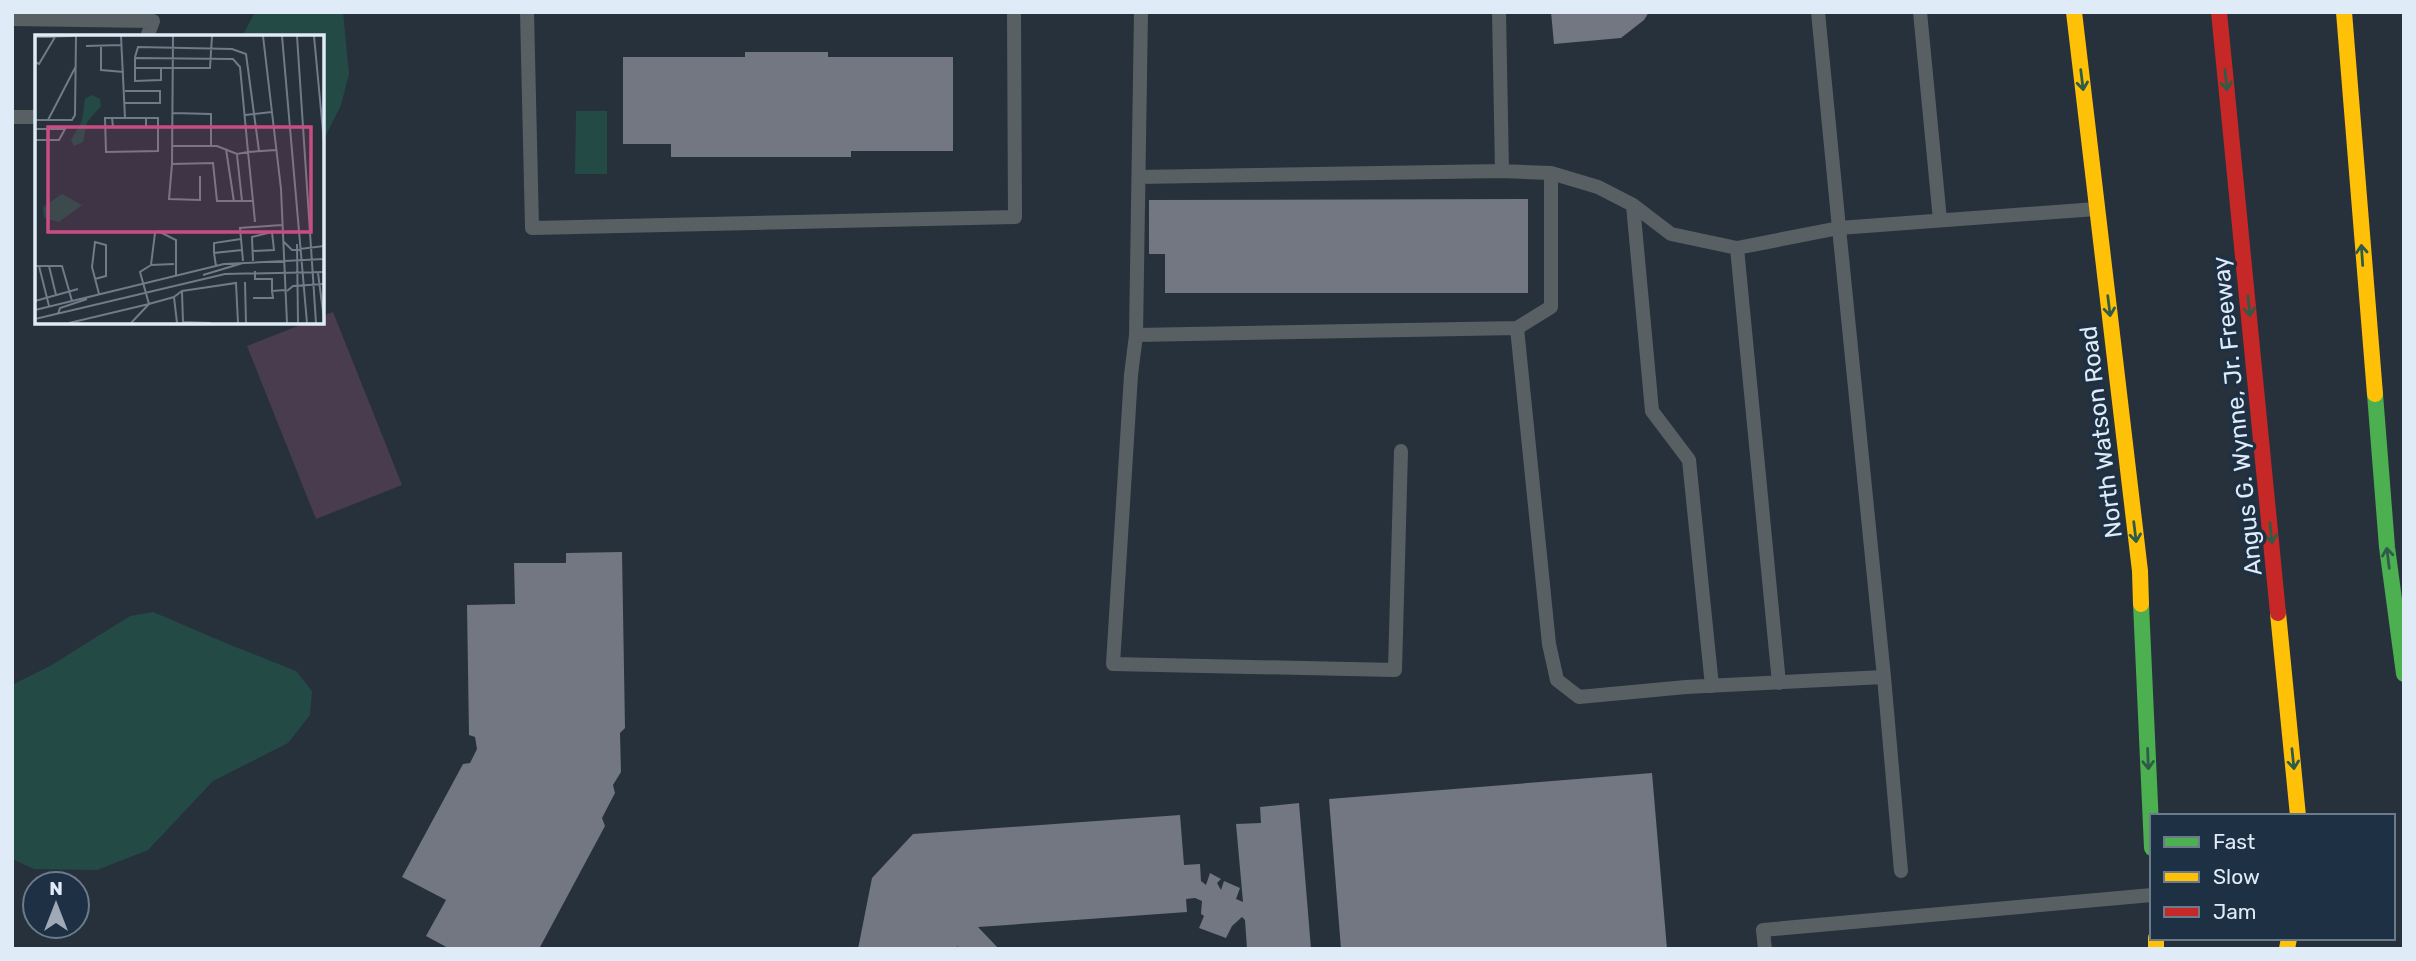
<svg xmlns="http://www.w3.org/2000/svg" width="2416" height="961" font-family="Rubik,sans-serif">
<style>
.green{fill:#493c4f}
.water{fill:#244a46}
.building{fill:#727781}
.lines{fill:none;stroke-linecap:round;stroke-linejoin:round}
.lane{stroke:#596063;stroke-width:14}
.fast{stroke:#4caf50;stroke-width:16}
.slow{stroke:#ffc107;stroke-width:16}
.jam{stroke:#c62828;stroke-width:16}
.oneway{stroke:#2e5c48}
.labels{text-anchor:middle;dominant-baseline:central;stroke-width:7;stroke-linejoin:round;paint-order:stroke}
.street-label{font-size:24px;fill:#e0ebf8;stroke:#1e3044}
.inset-road{fill:none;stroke:#707b87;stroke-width:2}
.view{fill:#ca4d82;fill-opacity:0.15;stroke:#ca4d82;stroke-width:3.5}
.inset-edge{fill:none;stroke:#e0ebf8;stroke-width:3.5}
</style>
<rect width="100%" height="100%" fill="#26313c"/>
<!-- green -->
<path class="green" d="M333,312L402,485L316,519L247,346L308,322H322V316Z"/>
<!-- water -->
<path class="water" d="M255,12H343L349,74L341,105L322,143V37H242Z
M576,111H607V174H575Z
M153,612L228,644L296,671L312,691L310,715L288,743L213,781L148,850L97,870L34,869L12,859V685L50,666L130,616Z"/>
<!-- building -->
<path class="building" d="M1551,12H1649L1644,20L1621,38L1554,44Z
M745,52H828V57H953V151H851V157H671V144H623V57H745Z
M1528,199V293H1165V254H1149V200Z
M622,552L625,728L620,733L621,772L613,785L615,793L602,818L605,826L539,949H450L426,936L446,900L402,877L463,764L470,763L477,749L475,737L469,735L467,605L515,604L514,563H566V553Z
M1652,773L1667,949H1341L1329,799Z
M1299,803L1311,949H1247L1245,920L1242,917L1232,926L1226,938L1199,928L1204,916L1201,914L1202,901L1195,898L1186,899L1187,912L978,927L999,949H960L957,946V949H858L872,878L913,834L1180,815L1184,865L1200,864L1201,881L1206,885L1210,873L1221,879L1217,883L1221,890L1224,881L1240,888L1236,899L1243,902L1236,824L1261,823L1260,807Z"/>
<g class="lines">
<!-- lane -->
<path class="lane" d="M527,12L532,228L1015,217L1014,12
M1141,12L1136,335L1517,328L1549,644L1557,680L1579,697L1686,687L1884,677L1839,228L2096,209
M1499,12L1502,171
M1920,12L1940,220
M12,19L153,21L147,37
M12,117H37
M1139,177L1502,171L1551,173L1598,187L1633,205L1671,234L1737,248L1839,228L1818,12
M1633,205L1652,411L1689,460L1712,686
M1737,248L1779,683
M1517,328L1551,307V173
M1136,335L1131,375L1113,664L1395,670L1401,451
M1884,677L1901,871
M1765,949L1763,930L2152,895"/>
<!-- fast -->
<path class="fast" d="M2375,394L2387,547L2404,674
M2141,604L2152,848"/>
<!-- slow -->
<path class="slow" d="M2074,12L2140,571L2141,604
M2344,12L2375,394
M2278,613L2298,816
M2156,938V949
M2287,949L2289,938"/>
<!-- jam -->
<path class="jam" d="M2219,12L2278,613"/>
</g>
<!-- one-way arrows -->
<defs><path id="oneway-shaft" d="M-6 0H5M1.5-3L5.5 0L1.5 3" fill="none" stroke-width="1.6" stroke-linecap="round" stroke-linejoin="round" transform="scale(1.75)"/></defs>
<g class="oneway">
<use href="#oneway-shaft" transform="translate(2082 80) rotate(83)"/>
<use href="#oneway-shaft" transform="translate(2226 80) rotate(84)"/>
<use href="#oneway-shaft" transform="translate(2362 255) rotate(-94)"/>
<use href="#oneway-shaft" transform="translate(2109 306) rotate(83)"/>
<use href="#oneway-shaft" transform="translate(2249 306) rotate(84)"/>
<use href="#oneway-shaft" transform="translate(2135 532) rotate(83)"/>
<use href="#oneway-shaft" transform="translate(2271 533) rotate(84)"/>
<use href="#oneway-shaft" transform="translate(2388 558) rotate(-97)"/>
<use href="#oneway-shaft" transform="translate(2148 759) rotate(88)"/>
<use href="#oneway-shaft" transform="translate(2293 759) rotate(84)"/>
</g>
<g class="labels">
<!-- street labels -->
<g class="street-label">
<text transform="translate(2237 416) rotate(-96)">Angus G. Wynne, Jr. Freeway</text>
<text transform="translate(2101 432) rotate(-97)">North Watson Road</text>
</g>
</g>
<!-- overview -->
<g transform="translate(35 35)">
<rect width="289" height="289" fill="#26313c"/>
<path d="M57,60L65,64L66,71L52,87L48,107L39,111L36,105L47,86L50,64ZM27,159L47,170L24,187L9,183L8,172Z" fill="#244a46"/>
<path class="inset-road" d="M86,1L90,83H70L71,117L123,116V83H90M138,1L137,129L178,128L182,166H218L213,117L241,115M228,1L246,154L252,288M247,1L272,288M262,1L281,288M279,1L289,107M0,2L38,1M51,11L86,10M66,11V35L89,37M100,22L103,12L197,14L211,19L224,116M0,27L4,29L20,2M100,33H175L177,1M126,33V45L100,46V23L198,24L205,32L213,117L202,119L182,111H137M90,56H125V68H90M137,78L176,79V111M210,80L237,77M77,83L78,92H111V83M0,85H37L40,80L41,1M13,85L41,31M0,94H30L24,105H0M191,114L199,167M202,120L207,166M137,129L134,164L165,165V141M218,166L220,187M123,196L141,205V240M120,198L116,230L139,229M249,207L257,215L289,211M262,209L263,288M218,216L239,215L237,197L217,202L218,226M179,218V208L206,204M208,226L205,193L247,190M0,231H27L37,266M4,231L14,271M14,231L21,260M181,231L179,218L207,215M220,236V244H237V256L251,255M283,238L289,284M168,240L208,228M60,244L71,241V210L60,207L57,232L63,255L64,259M210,247L211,288M252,256L258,251L289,249M147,257L148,287L176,288M218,263H238L237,256M0,266L43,254M0,275L189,229L289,224M23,279L25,273L52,264M0,284L190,239L289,237M34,288L114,269L105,237L116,230M96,288L114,269L139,262M142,288L139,262L147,256L201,248L203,288"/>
<path class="view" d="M13,92H276V197H13Z"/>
<rect width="289" height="289" class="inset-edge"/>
</g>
<!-- border -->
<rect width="2416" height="961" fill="none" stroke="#e0ebf8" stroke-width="28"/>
<!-- legend -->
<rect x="2150" y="814" width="245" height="126" fill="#1e3044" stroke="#6c7b8c" stroke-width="2"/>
<rect x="2164" y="837" width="35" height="10" fill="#4caf50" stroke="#6c7b8c" stroke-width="2"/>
<text x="2213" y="849" font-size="21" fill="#e0ebf8">Fast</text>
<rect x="2164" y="872" width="35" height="10" fill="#ffc107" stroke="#6c7b8c" stroke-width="2"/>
<text x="2213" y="884" font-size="21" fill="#e0ebf8">Slow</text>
<rect x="2164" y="907" width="35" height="10" fill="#c62828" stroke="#6c7b8c" stroke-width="2"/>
<text x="2213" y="919" font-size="21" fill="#e0ebf8">Jam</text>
<!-- north arrow -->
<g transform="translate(56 905)"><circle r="33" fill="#1e3044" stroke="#6c7b8c" stroke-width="2"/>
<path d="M0-5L12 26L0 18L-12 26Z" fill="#9faab6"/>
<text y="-10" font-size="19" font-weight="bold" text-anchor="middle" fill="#e0ebf8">N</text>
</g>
</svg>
